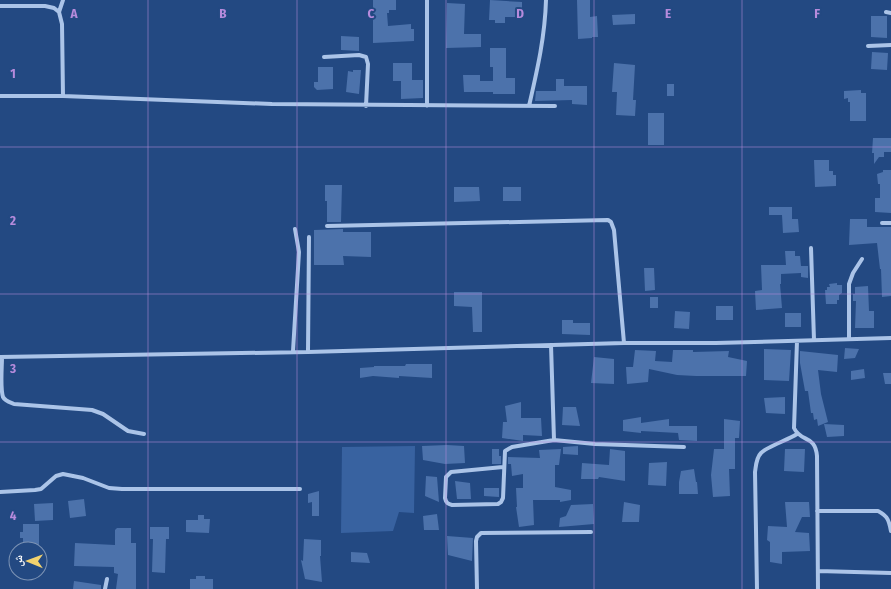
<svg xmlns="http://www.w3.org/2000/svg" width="891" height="589" font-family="'Fira Sans Condensed','Noto Naskh Arabic',sans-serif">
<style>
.green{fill:#3862a0}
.building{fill:#4c72ab}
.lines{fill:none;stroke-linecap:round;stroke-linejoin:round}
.street{stroke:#abc4e8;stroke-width:4}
.grid{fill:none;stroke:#b68bdc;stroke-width:1;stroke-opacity:0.55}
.grid-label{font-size:13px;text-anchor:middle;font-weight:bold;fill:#b68bdc;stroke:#234982;stroke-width:4;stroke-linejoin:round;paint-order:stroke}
</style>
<rect width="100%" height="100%" fill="#234982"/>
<!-- green -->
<path class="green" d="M415,446L414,513L399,512L393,531L341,533L342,447Z"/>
<!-- building -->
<path class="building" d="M373,0H396V10H389V13H387L388,26L411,24V29H414V41L373,43Z
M490,0L522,2V17H505V23H495V20H489Z
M577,0H590V17L597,16L598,37H592V38L578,39Z
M447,3L465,4L464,34H481V47L446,48Z
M635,14V24L613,25L612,15Z
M871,16H887V38L871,37Z
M341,36L359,37V51L341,50Z
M490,48H506V78H515V94H493V92H464L463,75H480V81H493V67H490Z
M872,52L888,53L887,70L871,69Z
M393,63H412V80H423V98L401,99V81H393Z
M614,63L635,65L633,100H636L635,116L616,115L617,92H612Z
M318,67H333V89L317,90L314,87V82H318Z
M353,70H361L359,94L346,92L348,71L353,72Z
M556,79H564V86H587V105L572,104V100L535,101L536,91H556Z
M667,84H674V96H667Z
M861,90V93H866V121H850V102H848V98L844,99V91Z
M648,113H664V145H648Z
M873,138H891V152H884V157H879L874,164V153H872Z
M814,160H829V171H833V175H836V186L815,187Z
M883,170H891V213L875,212V198H880V184H878L877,174L883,172Z
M325,185H342L341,222H327V201H325Z
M454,187H479L480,201L454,202Z
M503,187H521V201H503Z
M769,207H792V219H798L799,232L783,233L782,215H769Z
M850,219H867V227H891V296L882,297L881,269H880L877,243L849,245Z
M343,229V232H371V257L343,256L344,265H314V230Z
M785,251H795V256H800L801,266H808V278L801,277V273L781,274V284H780L782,308L756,310L755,291L762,290L761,265H786Z
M644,268H654L655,290L645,291Z
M837,283V285H842V293L839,295V300H837V304H826L825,290H827V287H830L829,284Z
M868,286L869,311H874V328H855L856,301H853V294H855V287Z
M454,292H482V332H473L472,307L454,306Z
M650,297H658V308H650Z
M716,306H733V320H716Z
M675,311L690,312L689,329L674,328Z
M785,313H801V327H785Z
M562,320H573V323H590V335L562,334Z
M845,348L859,349L855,358L844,359Z
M764,349L791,350L789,381L764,380Z
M635,350L656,351L655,361L672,362L673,350H693V352L729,351L728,357L747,361L746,376H696L677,375L649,369L648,382L627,384L626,367H633Z
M800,351L838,355L837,372L818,370L821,394L828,422L818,426L817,419L814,420L813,413H811L808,391H805L800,363Z
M594,357L614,359V384L591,383Z
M406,364H432V378L399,376V378L373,376L360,378V368L374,367V366H405Z
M864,369L865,378L851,380V371Z
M883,373H891V384H885Z
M785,397V414L766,413L764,398Z
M521,402V418H541L542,436L523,435V441L502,438L503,422H507L505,406Z
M563,407H576L580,426L562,425Z
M641,417V423L669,419V426H697V441L679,440L678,433L641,431V433L623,431V420Z
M724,419L740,421L739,438H735V469H729L730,496L713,497L711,475L714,449H724Z
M824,424L844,425V436L827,437Z
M447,445L464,446L465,463L445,464L423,460L422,446Z
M578,446V455L563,454V447Z
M492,449H499V456H501V464H492Z
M561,449L559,465H555V487L571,490V500L560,502V500H533L534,525L519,527L516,507H517L516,488H523V474L512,476L511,464H508V457L540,458L539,450Z
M610,449L625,451V481L599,477L598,479H581L582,463L609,465Z
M785,449H805L804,472L784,471Z
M667,462L666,486L648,485L649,463Z
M694,469L696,482H697L698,494H679V482L681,471Z
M426,476L437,477L439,502L425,496Z
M455,481L470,483L471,499H457Z
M484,488H499V497L484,496Z
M319,491V516H312V502L308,503V494Z
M84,499L86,516L70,518L68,501Z
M624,502L640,505L639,522H622Z
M785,502H809L810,517H802L795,532L809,533L810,551L782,552V564L770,562V542L767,540L768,526L787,527Z
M53,503V520L35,521L34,504Z
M593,504L594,524L559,527L560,518L566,516L571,505Z
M437,514L439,530H424L423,516Z
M198,515H204V519H210L209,533L186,532V520H198Z
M23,524H39V549H23V538H20V532H23Z
M150,527H169V539H166L165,573L152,572L153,539H150Z
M117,528H131V543H136V589H116L118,574L114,573V567L74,566L75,543L115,545V530Z
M447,536L473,538L472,561L448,555Z
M304,539L321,540V556H320L322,582L305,579L301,560L303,561Z
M351,552L367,553L370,563L351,562Z
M196,576H205V579H213V589H190V579H196Z
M74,581L101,585V589H73Z"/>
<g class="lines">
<!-- street -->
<path class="street" d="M427,0V106
M0,6H45L54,8L59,12L62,24L63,96
M59,12L63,0
M886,12L891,13
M868,46L891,45
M324,57L359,55L366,57L368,64L366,106
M0,96H63L272,104L555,106
M529,106C537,71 545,37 546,0
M882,223H891
M327,226L608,220L611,222L614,230L624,343
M811,248L814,340
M849,339V284L853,273L862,259
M797,341L794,428C801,443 815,434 817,456L818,589
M293,351L299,252L295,229
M308,352L309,237
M0,357L308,352L624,343H716L891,338
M2,357C2,367 0,388 3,397C5,401 9,402 14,404L92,410L103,414L128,431L144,434
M554,440L595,444L684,447
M503,467L451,472L446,477L445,498C446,503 448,504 452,505L498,504L501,502L503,498L505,451L512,447L554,440L551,345
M0,492L35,490L41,489L56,476L63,474L83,478L109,488L122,489H300
M817,511H878C888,516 889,521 891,531
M818,571L891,573
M105,589L107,579
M477,589L476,541L477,537L481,533L591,532
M757,589L755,472C756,466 756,458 761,453C766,447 788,440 797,434"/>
</g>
<!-- grid -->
<path class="grid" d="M148,0V589M297,0V589M446,0V589M594,0V589M742,0V589M0,147H891M0,294H891M0,442H891"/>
<g class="grid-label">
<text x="74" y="18">A</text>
<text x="223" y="18">B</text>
<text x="371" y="18">C</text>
<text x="520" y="18">D</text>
<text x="668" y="18">E</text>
<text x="817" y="18">F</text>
<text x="13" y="78">1</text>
<text x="13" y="225">2</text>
<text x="13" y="373">3</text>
<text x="13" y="520">4</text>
</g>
<!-- north arrow -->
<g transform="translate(28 561) rotate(271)"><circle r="19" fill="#234982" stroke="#7b92b4"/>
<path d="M0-3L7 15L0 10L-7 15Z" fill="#f2d26e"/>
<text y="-6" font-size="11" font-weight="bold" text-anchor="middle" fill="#ffffff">ش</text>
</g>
</svg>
